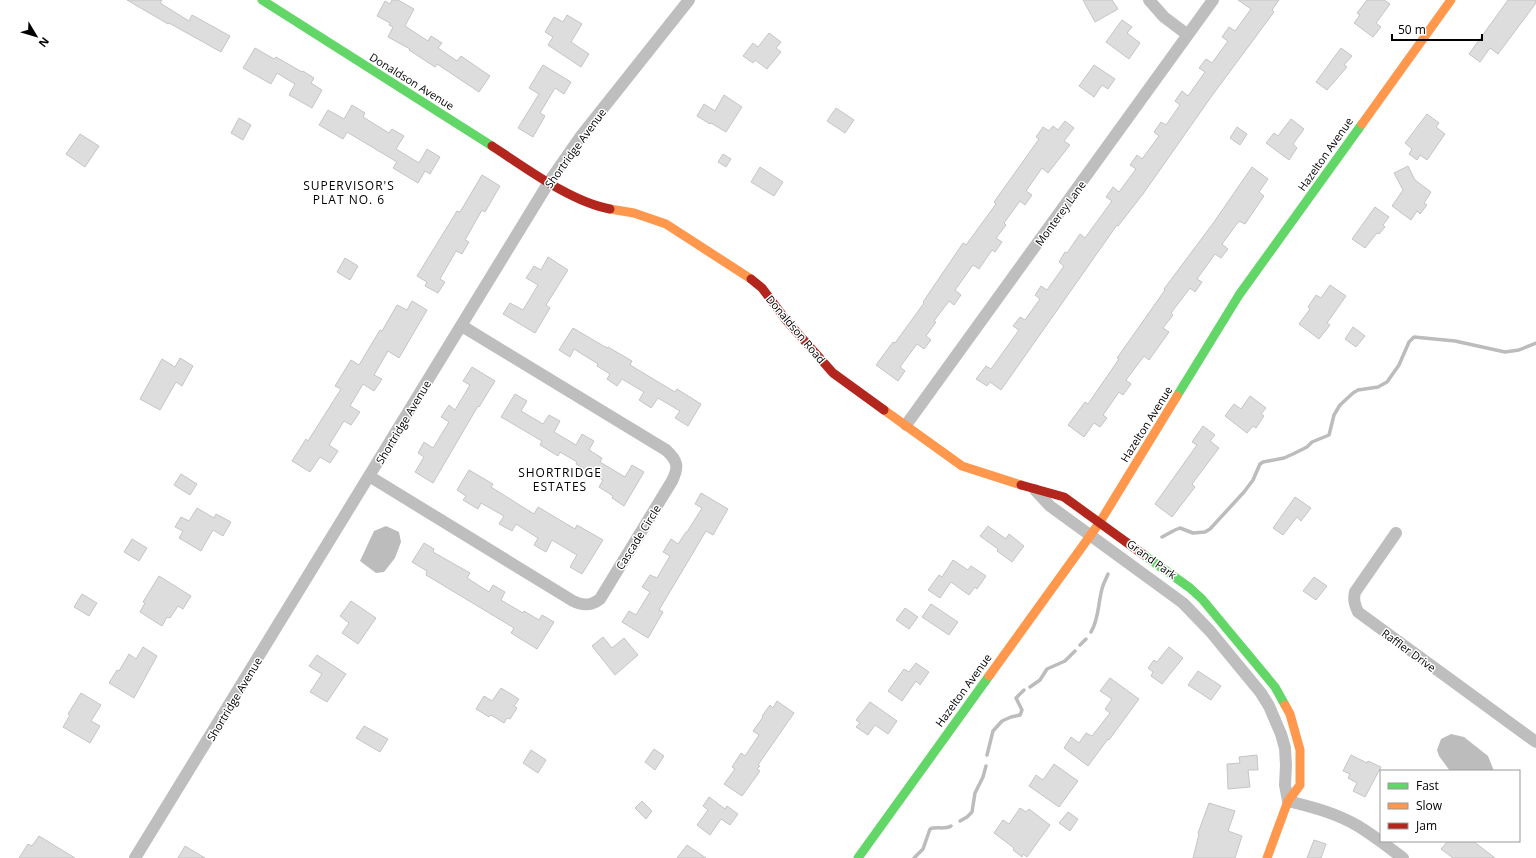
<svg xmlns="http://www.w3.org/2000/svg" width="1536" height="858" font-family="'Open Sans',sans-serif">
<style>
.water{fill:#bcbcbc}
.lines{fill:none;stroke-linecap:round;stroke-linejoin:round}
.stream{stroke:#bcbcbc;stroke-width:3.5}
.building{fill:#ddd;stroke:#c5c5c5}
.street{stroke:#bebebe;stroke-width:12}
.fast{stroke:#63d668;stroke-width:9}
.slow{stroke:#ff974d;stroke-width:9}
.jam{stroke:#b3261e;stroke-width:9}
.labels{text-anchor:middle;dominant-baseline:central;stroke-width:3;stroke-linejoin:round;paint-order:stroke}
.street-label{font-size:11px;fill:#000;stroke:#fff}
.neighbourhood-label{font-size:12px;letter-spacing:1px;fill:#000;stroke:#fff}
</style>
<rect width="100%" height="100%" fill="#fff"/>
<!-- water -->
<path class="water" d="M386,526L399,532L401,542L395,558L384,572L376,573L360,561L374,531Z
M1451,734L1464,737L1488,756L1494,771H1450L1439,756L1437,750L1441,739Z"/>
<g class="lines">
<!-- stream -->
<path class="stream" d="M1162,537L1175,530L1180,528L1193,533L1205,532L1210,529L1244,492L1253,480L1260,464L1263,462L1284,458L1293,454L1307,447L1312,442L1329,435L1334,415L1340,405L1353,393L1358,390L1378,387L1387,382L1399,365L1409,342L1414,337L1455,341L1505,352L1519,350L1536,343
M1091,632C1099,619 1098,603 1102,589C1103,584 1106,579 1108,574
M1080,645L1086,639
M1030,687L1040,680L1047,669L1065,661L1075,651
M987,755L993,731L1002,721L1011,717L1020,715L1022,710L1016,698L1024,690
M960,821L967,817L972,812L975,793L983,777L986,766
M914,858L923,849L930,829C936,826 945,830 951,826"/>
</g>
<!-- building -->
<path class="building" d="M127,0H162L160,3L189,21L192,15L230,36L221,52L169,23L168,24Z
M392,0H398L414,9L405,26L428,41L431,36L442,43L438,48L457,61L461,56L490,76L479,92L437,64L435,67L409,50L410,49L388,37L393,27L389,25L390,23L377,16L385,1L390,4Z
M1083,0H1112L1118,9L1095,22Z
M1238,0H1279L1272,10L1274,12L1211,97L1143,194L1118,226L1117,225L1001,390L990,382L987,386L976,379L986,366L991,369L1019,330L1013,326L1020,317L1025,320L1040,299L1035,295L1041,286L1047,290L1064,266L1059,262L1065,252L1067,253L1080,234L1085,238L1112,201L1106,197L1113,187L1119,192L1136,169L1130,165L1137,155L1142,159L1159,136L1154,132L1161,122L1166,125L1180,105L1175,101L1182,91L1188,96L1205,72L1199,68L1206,59L1212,63L1228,41L1222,37L1229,27L1235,31L1251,9Z
M1367,0H1384L1390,4L1376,23L1381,27L1373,37L1354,23L1360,15L1357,13Z
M1508,0H1536V3L1498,54L1490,48L1480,62L1469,54Z
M567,15L582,24L571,42L589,54L581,67L548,45L553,37L545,32L554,17L563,22Z
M1122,20L1132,27L1127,33L1140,43L1129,59L1106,42Z
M769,33L781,42L776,48L781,52L767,69L755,60L753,63L743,56L753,43L758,47Z
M255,48L274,59L276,57L302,72L303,71L314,78L311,83L322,90L312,108L289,95L295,84L277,73L271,84L243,68Z
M1341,48L1352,56L1344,65L1347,67L1327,90L1316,82Z
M543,65L571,82L564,94L555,88L540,113L545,116L533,137L518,128L539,94L529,88Z
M1094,65L1115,79L1108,89L1102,85L1094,97L1079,86Z
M724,95L742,107L726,132L711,123L710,124L697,116L704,104L715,111Z
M352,105L365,113L363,117L389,133L392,129L404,136L396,149L419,163L427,149L440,157L430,174L425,171L418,183L393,168L397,162L347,132L343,139L319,125L328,110L344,119Z
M836,108L854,120L845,133L827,121Z
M1427,114L1439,123L1436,127L1445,134L1427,160L1420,155L1417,160L1409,154L1412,149L1405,143Z
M239,118L251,125L243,140L231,133Z
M1291,119L1304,129L1293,144L1297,148L1289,160L1266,143L1274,133L1278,136Z
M1065,121L1074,128L1064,141L1070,145L1048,173L1042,168L1026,191L1032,195L1025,205L1020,201L1004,223L1006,225L996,238L1002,242L995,252L992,250L979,269L973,265L955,290L961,295L954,305L949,301L934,321L936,322L926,336L931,340L924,349L917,344L900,367L905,371L898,381L876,365L893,342L895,343L924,303L923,302L963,243L966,245L996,204L994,202L1039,139L1036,137L1043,127L1049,131L1053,126L1058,130Z
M1237,127L1247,134L1240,145L1230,138Z
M80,134L99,146L85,167L66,154Z
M723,154L731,159L726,167L718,162Z
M1408,166L1415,180L1431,192L1424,203L1427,205L1420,214L1417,211L1411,220L1392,206L1403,190L1394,173Z
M760,167L783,182L774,196L751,182Z
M1252,167L1268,179L1259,192L1264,196L1245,224L1239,221L1222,244L1228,249L1221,258L1215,254L1197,279L1202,282L1195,292L1190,288L1171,313L1173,315L1163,328L1169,332L1149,360L1144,356L1126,380L1131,384L1123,395L1119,392L1103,415L1107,418L1100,427L1094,423L1084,437L1068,425L1085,402L1088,404L1119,359L1117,358L1165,290L1164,289L1214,222Z
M482,175L500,186L485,212L482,210L465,240L469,242L462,254L456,251L440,279L445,282L438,293L425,286L427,282L417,276L457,211L460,212Z
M1375,207L1389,217L1383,225L1385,227L1379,234L1377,233L1365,248L1352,239Z
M548,257L568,270L546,305L550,308L535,333L503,314L510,303L523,310L538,285L526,278L534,266L541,270Z
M345,258L358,266L350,280L337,272Z
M1330,285L1346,296L1327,323L1330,325L1319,339L1299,324L1310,309L1308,307L1316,295L1321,298Z
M412,301L427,310L399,358L388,351L374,375L382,379L374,391L363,384L350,406L360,412L351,425L344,421L329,445L338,451L330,463L320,457L310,472L292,461L306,439L308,441L341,389L335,386L351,360L359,365L380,330L382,331L397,305L407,310Z
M1353,327L1365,336L1356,347L1345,339Z
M573,328L607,348L608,347L632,361L630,365L675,392L677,389L701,404L688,426L675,418L680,411L658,398L651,408L639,400L644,392L622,379L617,386L607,379L610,374L597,366L598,364L574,349L570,357L559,350Z
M180,358L193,366L182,386L176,382L160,410L140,399L162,359L175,367Z
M472,367L495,381L479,407L478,406L433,483L415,472L424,457L418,453L424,442L433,448L449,422L441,417L449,405L455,410L470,385L463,381Z
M515,394L527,401L521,411L543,424L549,415L560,421L554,432L576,445L582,434L594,441L589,450L602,458L600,462L625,477L632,465L644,472L624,506L612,498L613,496L599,487L603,480L576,464L577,462L560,452L558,456L540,445L542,441L501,417Z
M1250,396L1266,408L1261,414L1264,416L1256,428L1253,426L1247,433L1225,416L1234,404L1241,409Z
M1203,426L1215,435L1210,441L1219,448L1192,484L1195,487L1172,517L1155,504L1197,445L1192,442Z
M469,470L493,484L491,487L534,514L538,507L575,529L577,525L603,540L582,574L570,567L577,555L552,540L546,552L534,545L538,538L516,524L512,531L499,524L504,516L481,503L478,509L463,500L466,496L457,490Z
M181,474L197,484L190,495L174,485Z
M701,493L728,509L713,535L706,531L659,610L663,612L648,638L622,622L629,611L636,615L650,592L642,587L650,575L657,578L670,556L663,552L671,539L678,544L686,532H687L702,508L695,504Z
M1295,497L1311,508L1301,521L1297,517L1283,535L1273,528Z
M197,508L214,518L216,514L231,522L223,536L213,530L201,551L179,538L183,531L175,527L181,517L189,521Z
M988,526L1006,539L1009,534L1024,546L1012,562L997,551L998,549L980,536Z
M132,539L147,548L139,561L124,552Z
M424,543L434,549L433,552L470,573L467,578L489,592L493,585L505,592L501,600L523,613L524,611L539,620L542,615L554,622L537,649L511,633L514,628L426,575L427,571L412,562Z
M953,560L968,570L971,566L986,576L977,589L975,587L969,595L951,582L940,598L928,590L939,575L942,577Z
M159,576L191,596L183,609L178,606L170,618L167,617L162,626L140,612L145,603L143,602Z
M1314,577L1327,586L1316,600L1303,591Z
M82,594L97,603L89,616L74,607Z
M351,601L376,618L358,644L342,633L349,623L340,616Z
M931,604L958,622L949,635L922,617Z
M905,608L918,617L909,629L896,620Z
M603,637L612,648L624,638L638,655L615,675L592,646Z
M143,647L157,656L134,698L109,683L117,670L119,671L129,654L136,659Z
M1169,647L1183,658L1162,684L1151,676L1153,672L1148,668L1154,660L1157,662Z
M317,655L346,674L327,702L310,692L322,674L309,666Z
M916,663L929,672L920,685L916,681L902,701L888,691L904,669L909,672Z
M1198,671L1221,686L1211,700L1188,685Z
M1110,678L1139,699L1109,740L1108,739L1088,766L1064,748L1071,737L1079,743L1086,733L1092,736L1110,713L1105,709L1112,699L1100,691Z
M501,688L519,699L514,706L517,708L510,719L507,718L504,723L491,715L489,717L476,709L484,696L492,701Z
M81,693L101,705L91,721L100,726L90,743L63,727L70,715L68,714Z
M777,701L794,713L758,765L760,766L757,769L760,771L742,796L724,784L735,769L732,767L741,753L745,756L759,735L753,731L763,717L762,716L770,705L773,708Z
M870,702L897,721L888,734L875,725L868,735L856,727L860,723L856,720Z
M364,726L388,739L380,752L356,738Z
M654,749L664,756L655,770L645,762Z
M531,750L546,760L538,773L523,763Z
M1257,755L1258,770H1248L1250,787L1228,789L1227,764L1240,763L1239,757Z
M1351,755L1367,763L1368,761L1381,767L1365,797L1353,791L1357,783L1348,778L1350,774L1343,771Z
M1054,764L1078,781L1059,807L1029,786L1036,775L1043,780Z
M709,797L725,809L727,806L738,814L730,825L721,819L710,835L697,825L708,810L703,806Z
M642,801L652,811L646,819L635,808Z
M1209,803L1235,811L1228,831L1242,836L1235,858H1193L1199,834L1198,833Z
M1020,808L1026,812L1029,809L1050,825L1027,857L1023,854L1022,857L1013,850L1014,848L994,833L1003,820L1009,824Z
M1068,812L1078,819L1070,831L1059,823Z
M39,836L44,839L75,858H19L28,844L32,846Z
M1314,840L1326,844L1321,858H1307Z
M1448,841H1473L1495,858H1453L1441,849Z
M687,845L706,858H677Z
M185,846L205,858H178Z"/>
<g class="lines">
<!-- street -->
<path class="street" d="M1149,0L1164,17L1188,35
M906,425L1213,0
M369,476L573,601C583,606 591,606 600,599L672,481C679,467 678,461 666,450L462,326
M1035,490L1050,506L1183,603L1210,631L1261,693L1269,706L1281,734L1285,748L1286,765L1285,785L1288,801C1312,807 1336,813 1358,826C1373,835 1388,847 1403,858
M1396,533L1355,592C1353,600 1355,605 1358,612L1536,742
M135,858L549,182L581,136L689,0"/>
<!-- fast -->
<path class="fast" d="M262,0L492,146
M1177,396L1239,295L1362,124
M1144,555L1190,588L1202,599L1275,687L1285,705
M858,858L989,676"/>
<!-- slow -->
<path class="slow" d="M1362,124L1451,0
M610,209L634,213L666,224L751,279
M884,410L962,466L1021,485
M989,676L1100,522L1177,396
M1267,858L1288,801L1300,785V750L1290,714L1285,705"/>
<!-- jam -->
<path class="jam" d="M492,146C526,168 571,202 610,209
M751,279L762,288L786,320L833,373L884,410
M1021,485L1064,497L1144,555"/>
</g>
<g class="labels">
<!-- street labels -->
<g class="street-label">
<text transform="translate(412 81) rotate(32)">Donaldson Avenue</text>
<text transform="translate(575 148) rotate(-54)">Shortridge Avenue</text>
<text transform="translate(1325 154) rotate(-55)">Hazelton Avenue</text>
<text transform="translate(1060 213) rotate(-54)">Monterey Lane</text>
<text transform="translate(796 329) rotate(50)">Donaldson Road</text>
<text transform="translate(403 422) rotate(-59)">Shortridge Avenue</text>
<text transform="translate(1146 424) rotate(-58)">Hazelton Avenue</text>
<text transform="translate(638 537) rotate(-58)">Cascade Circle</text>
<text transform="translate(1152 559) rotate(36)">Grand Park</text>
<text transform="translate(1409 650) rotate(36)">Raffler Drive</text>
<text transform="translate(963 690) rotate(-54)">Hazelton Avenue</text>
<text transform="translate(234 699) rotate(-59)">Shortridge Avenue</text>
</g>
<!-- neighbourhood labels -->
<g class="neighbourhood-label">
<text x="349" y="185">SUPERVISOR'S<tspan x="349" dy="14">PLAT NO. 6</tspan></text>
<text x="560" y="472">SHORTRIDGE<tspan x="560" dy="14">ESTATES</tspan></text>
</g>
</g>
<!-- legend -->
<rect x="1380" y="770" width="140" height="72" fill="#ffffff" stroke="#999999"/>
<rect x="1388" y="783" width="20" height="6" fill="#63d668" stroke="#999999"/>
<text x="1416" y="790" font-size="12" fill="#000000">Fast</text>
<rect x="1388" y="803" width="20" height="6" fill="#ff974d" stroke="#999999"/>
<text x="1416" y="810" font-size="12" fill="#000000">Slow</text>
<rect x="1388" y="823" width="20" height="6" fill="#b3261e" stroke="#999999"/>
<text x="1416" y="830" font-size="12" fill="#000000">Jam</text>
<!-- north arrow -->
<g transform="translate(36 36) rotate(128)" stroke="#ffffff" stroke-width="3" paint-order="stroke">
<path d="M0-3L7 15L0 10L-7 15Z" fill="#000000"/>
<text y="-6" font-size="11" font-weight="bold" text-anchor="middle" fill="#000000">N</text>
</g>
<!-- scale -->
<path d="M1392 34v6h90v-6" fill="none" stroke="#000000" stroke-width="2"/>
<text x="1398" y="34" font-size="12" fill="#000000" stroke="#ffffff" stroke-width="3" paint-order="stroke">50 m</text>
</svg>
